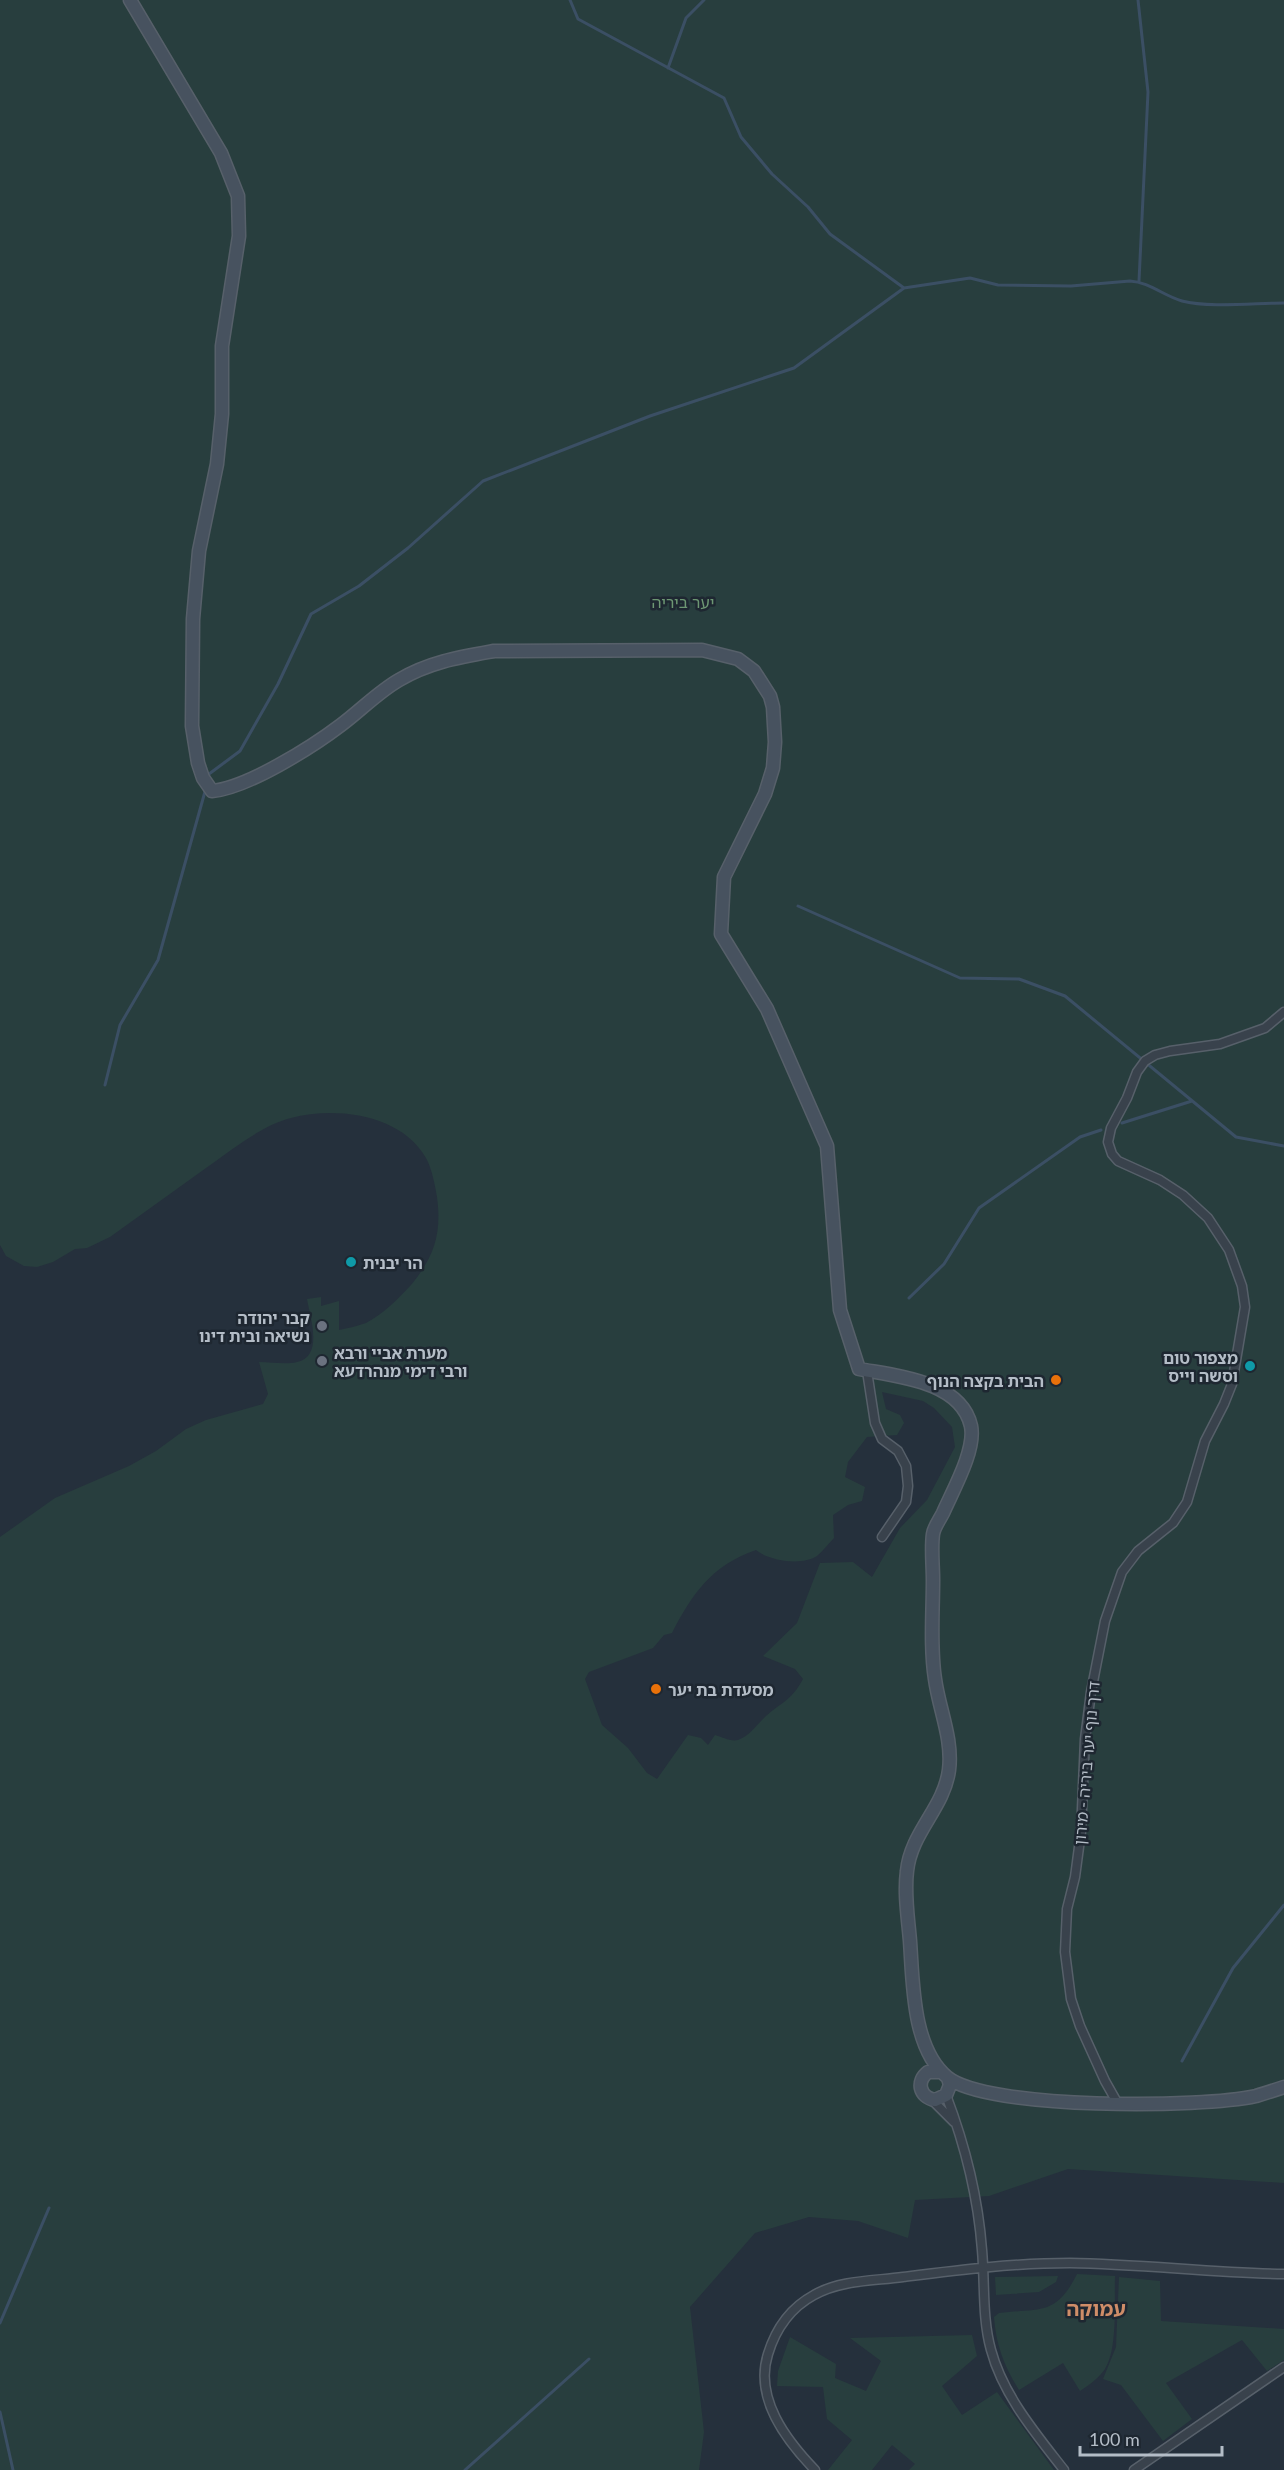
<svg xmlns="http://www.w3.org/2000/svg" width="1284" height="2470" font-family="Lato,'Noto Sans Hebrew',sans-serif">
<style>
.green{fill:#283e3e;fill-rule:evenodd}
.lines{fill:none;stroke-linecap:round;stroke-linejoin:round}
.stream{stroke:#3b4f64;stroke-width:3}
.street-casing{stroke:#57606a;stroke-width:11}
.secondary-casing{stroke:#57606a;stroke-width:15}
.street{stroke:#39424c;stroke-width:8}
.secondary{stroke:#47525f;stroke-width:12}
.culture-dot{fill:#0f9aa8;stroke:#1e2731;stroke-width:2}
.worship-dot{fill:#6b7280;stroke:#1e2731;stroke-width:2}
.food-dot{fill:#e8710a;stroke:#1e2731;stroke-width:2}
.labels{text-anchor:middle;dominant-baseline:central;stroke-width:5;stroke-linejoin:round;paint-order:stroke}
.park-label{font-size:16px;fill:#6d9773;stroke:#1e2731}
.poi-label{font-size:16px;font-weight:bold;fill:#b4bdc7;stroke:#1e2731;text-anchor:start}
.street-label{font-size:16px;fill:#b4bdc7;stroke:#1e2731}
.quarter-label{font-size:20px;font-weight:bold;fill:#cf8d68;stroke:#1e2731}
</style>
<rect width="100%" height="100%" fill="#25303c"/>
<!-- green -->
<path class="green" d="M0,0H1284V2183L1068,2169L989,2196L915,2200L908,2238L858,2221L809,2217L755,2233L690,2307L704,2432L699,2470H0V1537L55,1498L129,1466L156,1451L186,1429L206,1420L263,1404L268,1394L259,1362C271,1362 286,1365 297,1362C324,1356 310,1317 307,1299L321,1297V1306L339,1301V1330C348,1328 358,1326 366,1323C382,1315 399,1298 411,1285C434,1257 442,1234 437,1197C435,1185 432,1169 426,1158C401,1114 336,1106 291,1118C260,1126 232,1150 206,1168C174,1191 142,1214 110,1237L87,1248L75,1249L53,1262L37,1267L24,1266L6,1256L0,1245ZM882,1392L923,1401L934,1408L952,1427L955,1447L927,1500L900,1528L872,1577L853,1562L820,1563L797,1623L763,1656L795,1669L803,1679C790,1703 780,1702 763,1719C755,1727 749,1736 738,1740C731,1742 722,1737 715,1735L708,1745L701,1738L688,1735L657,1779L647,1773L628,1748L602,1725L585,1679L589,1672L653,1648L664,1635L672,1633C692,1594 712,1565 756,1550C769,1561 802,1566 817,1556C823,1551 829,1543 834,1538L833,1515L848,1505L862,1501L865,1487L845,1477L848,1462L867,1437L897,1435L904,1423L900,1415L886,1409Z
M1077,2274L1115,2276C1114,2301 1118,2348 1105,2369C1098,2379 1089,2385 1080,2391L1063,2363L1019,2390C1004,2366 996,2345 994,2317L999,2313C1041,2308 1056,2316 1077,2274Z
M1058,2276L1056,2282L1039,2292L996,2295L995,2277Z
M1119,2277L1160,2281L1161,2321L1284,2329V2360L1267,2371L1242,2340L1166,2383L1192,2419L1163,2441L1121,2385L1103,2379L1116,2347Z
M972,2335L977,2356L942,2386L962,2415L997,2392L1054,2470H909L915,2464L892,2445L872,2470H828L852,2440L827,2419L823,2387L777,2386L778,2371L790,2337L836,2364L835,2378L866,2391L881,2361L850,2338Z"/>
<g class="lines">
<!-- stream -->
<path class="stream" d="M570,0L578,19L724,98L741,137L772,174L808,207L830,234L904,288
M1138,0L1148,92L1139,281
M668,68L686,18L704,0
M208,778L209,774L240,751L278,684L311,614L359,586L408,548L483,481L650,416L794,368L904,288L970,278L998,285L1071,286L1130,281C1149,282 1164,296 1182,301C1209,308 1255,303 1284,303
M798,906L960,978L1019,979L1065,996L1236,1137L1284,1146
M105,1085L120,1025L158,960L206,788
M1122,1123L1192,1101
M909,1298L944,1264L979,1208L1080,1137L1101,1130
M1182,2061L1233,1968L1284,1905
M0,2323L49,2208
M0,2412L13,2470
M465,2470L589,2359"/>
<defs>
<path id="street" d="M867,1371L875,1423L882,1439L898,1451L906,1466L908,1486L906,1502L882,1537
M946,2095C965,2145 978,2196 982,2250C985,2283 982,2318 991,2350C1003,2395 1036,2434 1064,2470
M931,2099L954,2122
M1118,2104L1105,2081L1080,2026L1071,1999L1065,1952L1067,1909L1075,1877L1081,1832L1085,1739L1091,1692L1105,1621L1122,1572L1138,1551L1173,1523L1187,1502L1205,1441L1224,1404L1232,1384L1245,1307L1242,1286L1229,1250L1208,1218L1183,1195L1160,1180L1118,1161L1112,1154L1108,1142L1111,1128L1127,1098L1137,1072L1145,1061L1155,1055L1170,1051L1220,1044L1265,1028L1284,1012
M815,2470C786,2440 754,2398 768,2354C776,2328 790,2308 814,2295C840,2280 874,2281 903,2277C959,2270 1014,2263 1070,2263C1142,2264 1213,2273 1284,2274
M1134,2470L1284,2367"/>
<path id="secondary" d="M130,0L221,153L238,196L239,236L222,346V414L217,464L199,551L193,619L192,726L198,763L203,778L212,791C247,788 312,747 341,725C360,711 378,692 399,680C429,662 460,657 494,651L702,650L738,659L754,671L770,696L773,707L775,742L773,768L765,794L724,877L721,934L767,1009L827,1146L840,1310L859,1369C896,1376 961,1381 971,1426C976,1450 953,1490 943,1513C940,1519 934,1527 933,1534C931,1548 933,1566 933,1580C933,1612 930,1647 935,1679C939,1709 953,1739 949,1770C944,1808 911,1832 907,1871C904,1894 908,1917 910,1941C913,1982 912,2048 947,2077C987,2110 1203,2108 1256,2096C1266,2093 1275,2090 1284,2087
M941,2072H928C916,2081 919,2097 935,2100L946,2095L950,2085L948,2078"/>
</defs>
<!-- street casing -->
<use href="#street" class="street-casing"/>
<!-- secondary casing -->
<use href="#secondary" class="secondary-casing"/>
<!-- street -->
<use href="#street" class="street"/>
<!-- secondary -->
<use href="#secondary" class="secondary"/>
</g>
<!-- markers -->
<g class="culture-dot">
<circle cx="351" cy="1262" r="6"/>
<circle cx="1250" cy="1366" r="6"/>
</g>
<g class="worship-dot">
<circle cx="322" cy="1326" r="6"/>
<circle cx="322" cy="1361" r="6"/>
</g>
<g class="food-dot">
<circle cx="1056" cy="1380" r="6"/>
<circle cx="656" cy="1689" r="6"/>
</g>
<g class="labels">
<!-- park labels -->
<g class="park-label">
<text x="683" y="601">יער ביריה</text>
</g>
<!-- poi labels -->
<g class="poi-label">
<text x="363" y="1262">הר יבנית</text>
<text x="310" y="1317" text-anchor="end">קבר יהודה<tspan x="310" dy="18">נשיאה ובית דינו</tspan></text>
<text x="334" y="1352">מערת אביי ורבא<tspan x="334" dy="18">ורבי דימי מנהרדעא</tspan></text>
<text x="1238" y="1357" text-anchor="end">מצפור טום<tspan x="1238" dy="18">וסשה וייס</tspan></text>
<text x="1044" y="1380" text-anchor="end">הבית בקצה הנוף</text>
<text x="668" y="1689">מסעדת בת יער</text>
</g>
<!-- street labels -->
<g class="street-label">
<text transform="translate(1086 1763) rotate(-85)">דרך נוף יער ביריה - מירון</text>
</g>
<!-- quarter labels -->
<g class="quarter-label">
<text x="1096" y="2308">עמוקה</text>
</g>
</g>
<!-- scale -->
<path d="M1080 2446v9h142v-9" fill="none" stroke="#b4bdc7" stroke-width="3"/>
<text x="1089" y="2446" font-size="18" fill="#b4bdc7" stroke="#1e2731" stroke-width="4.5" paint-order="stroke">100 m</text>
</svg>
